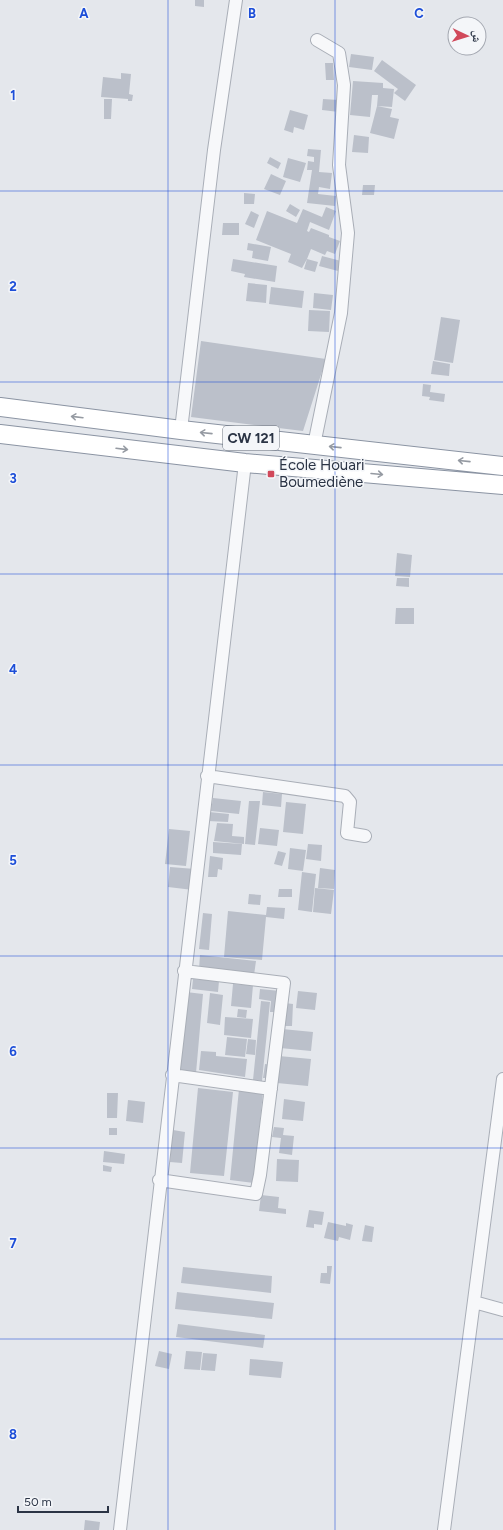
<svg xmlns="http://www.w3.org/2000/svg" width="503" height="1530" font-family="Figtree,'Noto Naskh Arabic',sans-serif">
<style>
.building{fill:#bbc0ca}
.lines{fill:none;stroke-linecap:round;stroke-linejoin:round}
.minor-casing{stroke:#a9aeb7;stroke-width:14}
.highway-casing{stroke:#8b94a3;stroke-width:20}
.minor{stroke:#f7f8fa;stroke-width:12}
.highway{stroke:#fff;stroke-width:18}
.oneway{stroke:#959aa2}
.grid{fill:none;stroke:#1d4ed8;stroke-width:1;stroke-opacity:0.55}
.poi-dot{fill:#d1495b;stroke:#f4f6f9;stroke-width:1.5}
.labels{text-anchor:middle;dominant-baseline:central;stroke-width:3;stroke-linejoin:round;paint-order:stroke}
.shield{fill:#f4f6f9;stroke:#676e7b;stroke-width:1}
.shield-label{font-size:14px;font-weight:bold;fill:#2b3445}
.poi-label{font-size:15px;fill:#2b3445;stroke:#f4f6f9;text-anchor:start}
.grid-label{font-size:13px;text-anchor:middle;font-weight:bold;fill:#1d4ed8;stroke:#f4f6f9;stroke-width:3;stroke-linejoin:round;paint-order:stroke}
</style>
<rect width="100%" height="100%" fill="#e4e7ec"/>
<!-- building -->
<path class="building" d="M195,0H204V7L195,6Z
M351,54L374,57L372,70L349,67Z
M382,60L416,85L405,101L394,93L398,89L374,71Z
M325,63H333L334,80H326Z
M121,73L131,74L129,94L133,95L132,101H128V99L101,97L103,77L121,79Z
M353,81L383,83V88L394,89L392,107L377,106L378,95H372L370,117L350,115Z
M104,99H112L111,119H104Z
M323,99L339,100V112L322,110Z
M377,106L392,109L390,117L399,119L394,139L370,133Z
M290,110L308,115L304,130L294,127L293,133L284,130Z
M354,135L369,137L368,153L352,152Z
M308,149L321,150L319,172L332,173L330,189L319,187L318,194L336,196L335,206L307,203L312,170H307L308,161L314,162V157L307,156Z
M270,157L281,163L278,169L267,163Z
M288,158L306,163L300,182L283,177Z
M271,174L286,181L280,195L264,189Z
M363,185H375L374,195H362Z
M244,193L255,194L254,204H244Z
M290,204L300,210L296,217L286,211Z
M326,207L336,211L329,230L310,222L307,231L309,232L311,228L329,235V237L340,241L335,254L327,251L325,255L311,249L307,259L318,262L315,272L304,269L307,259L302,268L288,262L291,254L256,240L267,211L297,223L303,209L322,217Z
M251,211L259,215L254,228L245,224Z
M223,223H239V235H222Z
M248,243L271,247L268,261L252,258L253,251L247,250Z
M322,256L341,261L338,271L319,266Z
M233,259L277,266L275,282L244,277L245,274L231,271Z
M248,283L267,285L266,303L246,301Z
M271,287L304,291L302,308L269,304Z
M314,293L333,295L331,310L313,308Z
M309,310L330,311L329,332L308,331Z
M441,317L460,320L453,363L434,360Z
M201,341L326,359L303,431L191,417Z
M433,361L450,364L449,376L431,374Z
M423,384L431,385L430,392L445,394L444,402L429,400L430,397L422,396Z
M397,553L412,555L410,577L395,576Z
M397,578H409V587L396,586Z
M396,608H414V624H395Z
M263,792L282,794L281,807L262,805Z
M213,798L241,801L239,814L211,811Z
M249,801H260L255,845L245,844Z
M286,802L306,804L303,834L283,832Z
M209,812L229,814L228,822L208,821Z
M217,823L233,824L232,836L244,837V844L214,841Z
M260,828L279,830L277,846L258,844Z
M169,829L190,831L186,866L165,864Z
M213,842L242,844L241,855L213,853Z
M308,844L322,845L321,861L306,859Z
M290,848L306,850L303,871L288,869Z
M278,851L286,853L282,866L274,864Z
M210,856L223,858L222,870L218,869L217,877H208Z
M170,867L195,869L193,890L168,887Z
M320,868L335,870L334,889L318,888Z
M302,872L316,874L312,912L298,910Z
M315,888L334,890L331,914L313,912Z
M279,889H292V897H278Z
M249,894L261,895L260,905L248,904Z
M267,907L285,908L284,919L266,917L262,960L224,957L228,911L266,915Z
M203,913L212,914L209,950L199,949Z
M200,955L256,961L254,975L199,969Z
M193,979L219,981L218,992L192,989Z
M233,984L253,985L251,1008L231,1006Z
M260,989L280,991L277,1012H270L271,1001L259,999Z
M298,991L317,993L315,1010L296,1008Z
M186,992L203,994L196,1073L178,1072Z
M210,993L223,995L220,1025L207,1023Z
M261,1001L270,1002L262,1081L253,1080Z
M285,1003L293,1004L292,1026H284Z
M238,1009L247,1010L246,1018L237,1017Z
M225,1017L253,1019L251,1038L224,1035Z
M282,1029L313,1032L311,1051L280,1048Z
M227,1037L247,1039L245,1057L225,1055Z
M248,1039L256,1040L255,1055L246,1054Z
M201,1051L216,1052V1056L247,1059L245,1077L199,1070Z
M279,1056L311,1059L308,1086L277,1083Z
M265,1064L272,1065L270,1078H263Z
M198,1088L233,1092L224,1176L190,1173Z
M239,1089L263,1092L254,1183L230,1180Z
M107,1093H118L117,1118H107Z
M284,1099L305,1102L303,1121L282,1119Z
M128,1100L145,1102L143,1123L126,1121Z
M274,1127L284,1128L283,1135L294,1136L292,1155L279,1153L281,1138L272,1137Z
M109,1128H117V1135H109Z
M173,1130L185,1132L182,1163L170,1162Z
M104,1151L125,1154L124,1164L103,1162Z
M277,1159L299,1160L298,1182L276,1181Z
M103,1165L112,1167L111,1172L103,1171Z
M261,1195L279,1197L278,1208L286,1209V1214L259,1211Z
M309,1210L324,1212L322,1225L314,1224V1228L306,1227Z
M328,1222L346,1226V1223L353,1225L350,1240L339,1237L338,1241L324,1238Z
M365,1225L374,1227L372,1242L362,1241Z
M327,1266H332L330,1284L320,1283L321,1273H327Z
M183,1267L272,1276L271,1293L181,1283Z
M177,1292L274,1303L272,1319L175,1309Z
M178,1324L265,1335L263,1348L176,1337Z
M159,1351L172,1354L169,1369L155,1366Z
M186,1351L202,1352L200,1370L184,1369Z
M203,1353L217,1354L215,1371L201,1370Z
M250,1359L283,1362L281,1378L249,1375Z
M85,1520L100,1522L99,1530H84Z"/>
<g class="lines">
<defs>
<path id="minor" d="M181,430L214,150L236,0
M314,445L341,313L348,233L339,165L344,85L339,53L317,40
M207,776L345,796L350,802L347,833L365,836
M172,1075L271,1089
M159,1180L256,1194L260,1175L284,983L184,971
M474,1302L503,1310
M120,1530L245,463
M444,1530L503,1079"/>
<path id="highway" d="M0,407L181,430L503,466
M0,434L245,463L503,485"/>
</defs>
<!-- minor casing -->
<use href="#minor" class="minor-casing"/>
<!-- highway casing -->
<use href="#highway" class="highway-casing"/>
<!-- minor -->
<use href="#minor" class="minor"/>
<!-- highway -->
<use href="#highway" class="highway"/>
</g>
<!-- one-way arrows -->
<defs><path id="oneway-shaft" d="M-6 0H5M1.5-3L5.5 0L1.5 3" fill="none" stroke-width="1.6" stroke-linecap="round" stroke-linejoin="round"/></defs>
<g class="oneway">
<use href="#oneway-shaft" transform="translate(77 417) rotate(-173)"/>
<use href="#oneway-shaft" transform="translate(206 433) rotate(-174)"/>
<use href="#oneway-shaft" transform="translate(335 447) rotate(-174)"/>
<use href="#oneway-shaft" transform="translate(122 449) rotate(7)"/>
<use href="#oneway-shaft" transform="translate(464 461) rotate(-174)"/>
<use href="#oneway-shaft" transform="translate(377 474) rotate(5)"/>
</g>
<!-- grid -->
<path class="grid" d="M168,0V1530M335,0V1530M0,191H503M0,382H503M0,574H503M0,765H503M0,956H503M0,1148H503M0,1339H503"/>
<!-- markers -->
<rect class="poi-dot" x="267" y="470" width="8" height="8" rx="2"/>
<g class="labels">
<!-- shield labels -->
<rect class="shield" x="223" y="426" width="56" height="24" rx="3"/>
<g class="shield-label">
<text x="251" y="438">CW 121</text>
</g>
<!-- poi labels -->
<g class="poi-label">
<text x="279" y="465">École Houari<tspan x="279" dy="17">Boumediène</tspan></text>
</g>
</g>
<g class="grid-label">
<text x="84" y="18">A</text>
<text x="252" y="18">B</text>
<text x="419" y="18">C</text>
<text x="13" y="100">1</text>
<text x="13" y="291">2</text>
<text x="13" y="483">3</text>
<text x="13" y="674">4</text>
<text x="13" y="865">5</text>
<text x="13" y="1056">6</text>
<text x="13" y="1248">7</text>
<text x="13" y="1439">8</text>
</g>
<!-- north arrow -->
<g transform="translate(467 36) rotate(94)"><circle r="19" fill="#f4f6f9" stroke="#a4a8b1"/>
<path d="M0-3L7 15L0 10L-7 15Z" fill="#d1495b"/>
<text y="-6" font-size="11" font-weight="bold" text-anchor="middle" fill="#2b3445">ش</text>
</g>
<!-- scale -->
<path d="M18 1506v6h90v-6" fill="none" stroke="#2b3445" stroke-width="2"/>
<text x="24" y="1506" font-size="12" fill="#2b3445" stroke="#f4f6f9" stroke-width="3" paint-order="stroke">50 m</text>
</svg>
